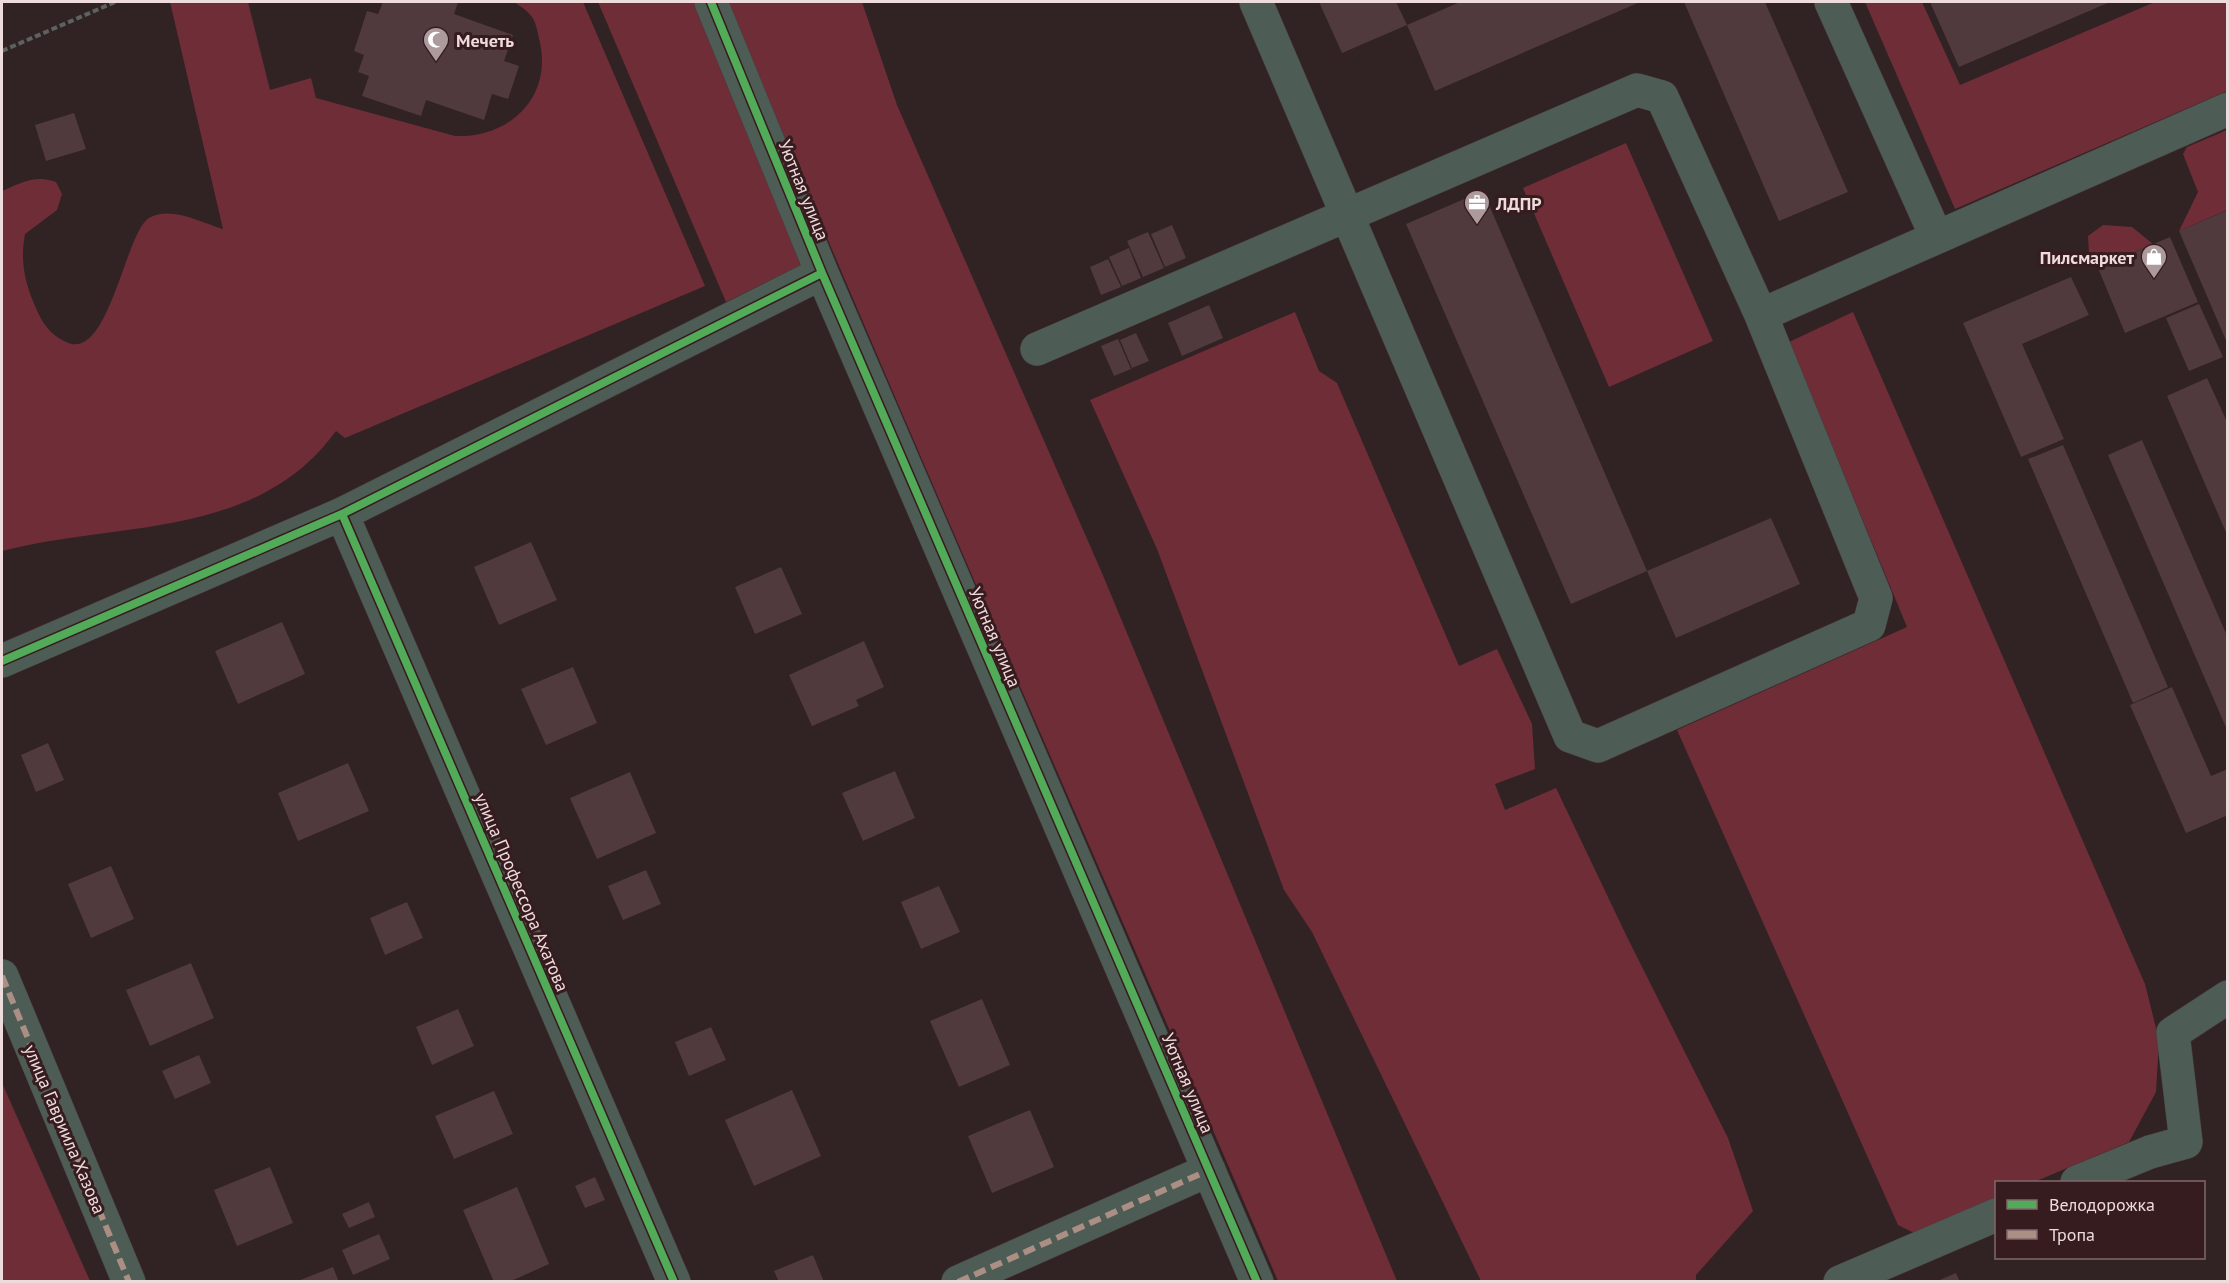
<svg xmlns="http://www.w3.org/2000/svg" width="2229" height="1283" font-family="'PT Sans',sans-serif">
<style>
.green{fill:#6f2d38}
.building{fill:#503a3e}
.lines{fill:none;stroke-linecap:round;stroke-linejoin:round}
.minor-casing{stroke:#4a3e3f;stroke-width:34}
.path{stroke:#5c635e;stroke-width:4;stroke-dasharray:6 3;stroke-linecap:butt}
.minor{stroke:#4d5c54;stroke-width:33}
.quiet{stroke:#ac8f84;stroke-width:6;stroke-dasharray:12 6;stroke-linecap:butt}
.cycleway-casing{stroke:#371c1f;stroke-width:11}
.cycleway{stroke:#51ab58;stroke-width:8}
.labels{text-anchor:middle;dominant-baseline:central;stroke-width:6;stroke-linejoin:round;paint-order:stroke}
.poi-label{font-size:18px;font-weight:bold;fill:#eedbdc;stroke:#371c1f;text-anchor:start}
.street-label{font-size:18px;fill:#eedbdc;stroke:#371c1f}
</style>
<rect width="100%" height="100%" fill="#312224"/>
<!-- green -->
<path class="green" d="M170,2H248L270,90L311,78L316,98L455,136C506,138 549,102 541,48C539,39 537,24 532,17C528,11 520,6 514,2H583L705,286L345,438L336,431C257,540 118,521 2,551V191C20,183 36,174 56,182L62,194L57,210L25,234C21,256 23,274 31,296C39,316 45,332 66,342C109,363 125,232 149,218C170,205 203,223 223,229Z
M598,2H697L801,265L726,302Z
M728,2H862L897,105L1102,573L1397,1281H1278C1095,855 906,431 728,2Z
M1865,2H1922L1960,85L2155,2H2227V91L1955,209Z
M2227,130V210L2179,231L2198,192L2183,154L2187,147Z
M1626,143L1713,341L1609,387L1523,188Z
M2103,225L2132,227L2153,244L2098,268L2089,254L2088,236Z
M1295,312L1319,371L1337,383L1459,666L1497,649L1532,724L1535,769L1495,784L1505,810L1556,788L1628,939L1728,1138L1753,1211L1696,1275V1281H1481L1312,932L1284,890L1157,549L1090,400Z
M1853,312L2145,984L2159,1040L2156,1092L2129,1142L2034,1182H1996V1198L1914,1233L1898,1225L1677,730L1907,627L1789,342Z
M2,1083L90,1281H2Z"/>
<!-- building -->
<path class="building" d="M383,2H458L454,14L513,35L504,61L519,66L508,99L492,94L484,120L426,100L421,116L362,96L369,76L358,72L364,55L354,51L367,11L378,14Z
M1319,2H1396L1407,25L1460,2H1640L1435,91L1407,25L1342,53Z
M1684,2H1765L1848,192L1779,221Z
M1930,2H2110L1959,67Z
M74,113L86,149L46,161L35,125Z
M1483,191L1647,571L1571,604L1406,224Z
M2228,210V345L2179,231Z
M1172,225L1186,258L1165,267L1151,234Z
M1148,232L1164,268L1143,277L1127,241Z
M2170,237L2198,302L2125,333L2098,268Z
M1129,248L1141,278L1122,286L1109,257Z
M1108,259L1121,287L1101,295L1090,267Z
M2071,277L2089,315L2022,344L2064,439L2021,457L1963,323Z
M2199,304L2223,357L2189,371L2166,318Z
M1209,305L1223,338L1182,356L1168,323Z
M1136,333L1149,361L1132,368L1120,340Z
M1118,339L1131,369L1114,376L1101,346Z
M2207,378L2228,424V537L2167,396Z
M2142,440L2228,638V732L2108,455Z
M2063,445L2168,687L2133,703L2028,459Z
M1771,518L1800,584L1676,638L1647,571Z
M531,542L557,600L499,625L474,567Z
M781,567L802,614L755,634L735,587Z
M282,622L305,674L238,704L215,651Z
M864,641L884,687L856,700L859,706L812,726L789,675Z
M573,667L597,723L546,745L521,689Z
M2172,687L2211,776L2228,769V815L2186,833L2130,705Z
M48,743L64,780L36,792L21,755Z
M348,763L369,811L298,841L278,793Z
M895,771L915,818L863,841L842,793Z
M630,772L656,833L597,859L570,798Z
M111,866L134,919L91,938L68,884Z
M646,870L661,904L623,920L608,886Z
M939,886L960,932L921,949L901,902Z
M407,902L423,938L385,955L370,918Z
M191,963L214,1018L150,1046L126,990Z
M982,999L1010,1065L959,1087L930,1021Z
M458,1009L474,1046L432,1065L416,1027Z
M711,1027L726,1060L689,1076L675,1042Z
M199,1055L211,1083L175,1099L162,1071Z
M792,1090L821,1156L754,1186L725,1120Z
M494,1091L513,1134L454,1159L435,1116Z
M1030,1110L1054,1167L992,1193L968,1136Z
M270,1167L293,1223L237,1246L214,1190Z
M595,1177L605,1200L585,1208L575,1186Z
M517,1187L549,1264L509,1282H494L463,1210Z
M369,1202L375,1217L349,1228L342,1214Z
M379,1234L390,1259L353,1275L342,1250Z
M813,1255L824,1282H779L774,1271Z
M333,1267L339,1282H298V1281Z
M1956,1273L1960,1282H1935Z"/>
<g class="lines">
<defs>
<path id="minor" d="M711,2L822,273L1257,1282
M1256,2L1570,736L1598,746L1869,625L1876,598L1761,315
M1831,2L1936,236
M1037,349L1637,90L1662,97L1761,315L2228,109
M342,514L674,1282
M2,661L342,514L822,273
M2,976L129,1282
M2077,1182L2150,1152L2186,1142L2173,1033L2228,997
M958,1282L1209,1170
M1840,1282L1996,1215"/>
</defs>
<!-- minor casing -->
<use href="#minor" class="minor-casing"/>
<!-- path -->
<path class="path" d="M2,51L115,2"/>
<!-- minor -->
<use href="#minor" class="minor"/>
<!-- quiet -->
<path class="quiet" d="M2,976L129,1282
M958,1282L1209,1170"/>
<defs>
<path id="cycleway" d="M711,2L822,273L1257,1282
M342,514L674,1282
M2,661L342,514L822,273"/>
</defs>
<!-- cycleway casing -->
<use href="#cycleway" class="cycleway-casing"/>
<!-- cycleway -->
<use href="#cycleway" class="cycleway"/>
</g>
<!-- icons -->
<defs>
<symbol id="mosque-pin" viewBox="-11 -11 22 30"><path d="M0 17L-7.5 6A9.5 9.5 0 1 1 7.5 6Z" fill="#ac9a9c" stroke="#371c1f"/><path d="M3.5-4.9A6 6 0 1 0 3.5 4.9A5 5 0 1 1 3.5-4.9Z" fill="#fff"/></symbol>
<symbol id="office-pin" viewBox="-11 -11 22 30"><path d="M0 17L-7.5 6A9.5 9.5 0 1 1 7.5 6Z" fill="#ac9a9c" stroke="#371c1f"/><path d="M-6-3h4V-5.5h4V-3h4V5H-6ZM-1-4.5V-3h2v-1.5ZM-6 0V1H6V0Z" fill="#fff"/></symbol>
<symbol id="shop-pin" viewBox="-11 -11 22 30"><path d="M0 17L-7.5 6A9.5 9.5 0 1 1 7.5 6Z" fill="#ac9a9c" stroke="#371c1f"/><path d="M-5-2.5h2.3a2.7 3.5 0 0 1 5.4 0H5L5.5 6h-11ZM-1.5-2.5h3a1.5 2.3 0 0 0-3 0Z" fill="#fff"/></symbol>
</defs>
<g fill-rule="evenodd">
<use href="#mosque-pin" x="421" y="25" width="30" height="40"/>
<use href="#office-pin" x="1462" y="188" width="30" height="40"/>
<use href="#shop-pin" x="2139" y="242" width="30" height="40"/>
</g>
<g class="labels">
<!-- poi labels -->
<g class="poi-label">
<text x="456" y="40">Мечеть</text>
<text x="1496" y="203">ЛДПР</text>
<text x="2134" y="257" text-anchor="end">Пилсмаркет</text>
</g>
<!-- street labels -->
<g class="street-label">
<text transform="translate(804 190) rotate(68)">Уютная улица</text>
<text transform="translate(995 637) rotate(67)">Уютная улица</text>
<text transform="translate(522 892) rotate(67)">улица Профессора Ахатова</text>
<text transform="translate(1188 1083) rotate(67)">Уютная улица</text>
<text transform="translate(65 1129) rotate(67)">улица Гавриила Хазова</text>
</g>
</g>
<!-- border -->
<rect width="2229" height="1283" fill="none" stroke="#eedbdc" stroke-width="6"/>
<!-- legend -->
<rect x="1995" y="1181" width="210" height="78" fill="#371c1f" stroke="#80686b" stroke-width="1.5"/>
<rect x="2007" y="1200" width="30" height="9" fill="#51ab58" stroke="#80686b" stroke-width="1.5"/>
<text x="2049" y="1211" font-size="18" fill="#eedbdc">Велодорожка</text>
<rect x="2007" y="1230" width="30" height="9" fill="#ac8f84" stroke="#80686b" stroke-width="1.5"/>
<text x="2049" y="1241" font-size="18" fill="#eedbdc">Тропа</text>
</svg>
